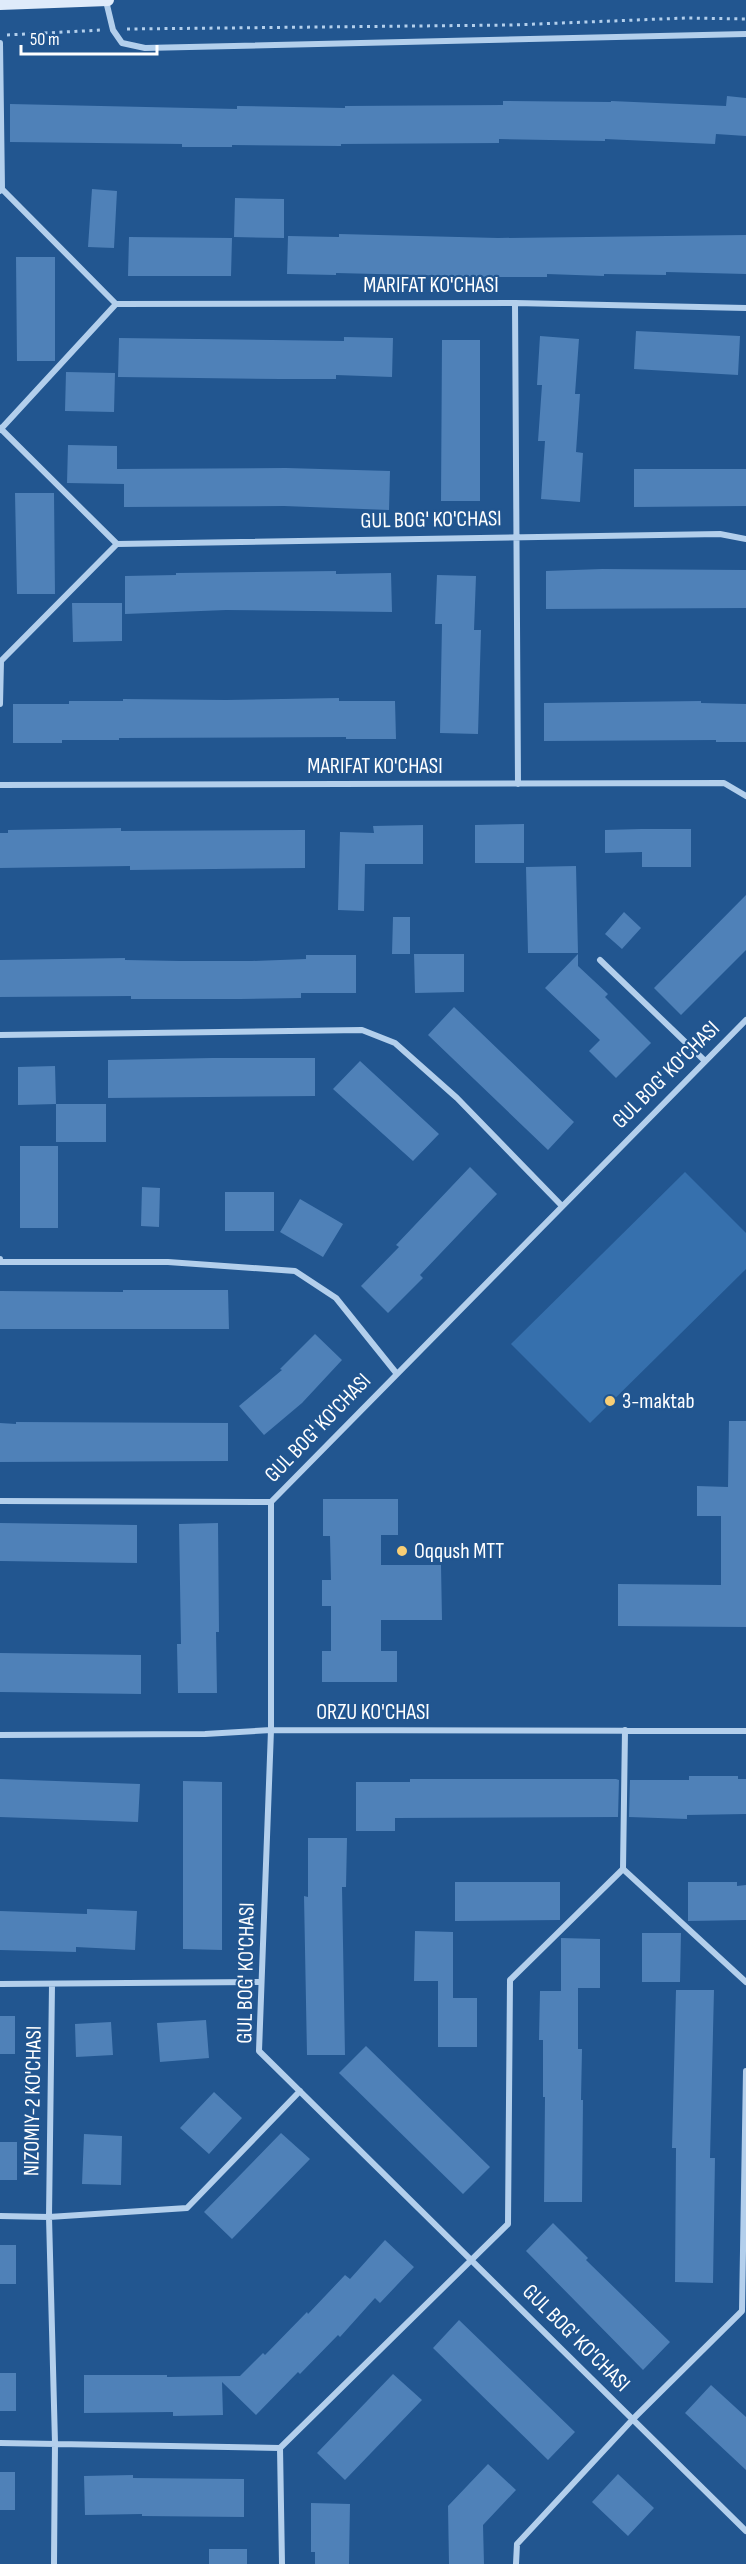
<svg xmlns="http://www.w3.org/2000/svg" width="746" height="2564" font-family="'Sofia Sans Condensed',sans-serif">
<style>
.green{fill:#3670ad}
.building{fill:#4f81b8}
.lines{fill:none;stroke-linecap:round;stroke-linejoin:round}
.path{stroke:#b3cfec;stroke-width:3;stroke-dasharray:3 4.5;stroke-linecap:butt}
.street{stroke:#b3cfec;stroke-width:6}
.secondary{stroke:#dfebfa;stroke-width:12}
.poi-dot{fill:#f8ce75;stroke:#225690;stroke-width:2}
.labels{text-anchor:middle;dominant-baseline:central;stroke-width:4.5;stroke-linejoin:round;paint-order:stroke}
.street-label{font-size:22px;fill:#fff;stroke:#225690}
.poi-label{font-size:22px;fill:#fff;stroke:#225690;text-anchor:start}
</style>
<rect width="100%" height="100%" fill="#225690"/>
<!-- green -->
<path class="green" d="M685,1172L746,1233V1269L590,1423L511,1344Z"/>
<!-- building -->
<path class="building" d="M727,96L746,98V136L716,134L715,144L605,139V141L499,139V143L341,144V146L232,145V147H182V144L10,142V104L237,109V106L345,108V106L503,105V101L611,102V101L726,106Z
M92,189L117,191L114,248L88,247Z
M235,198L284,199V238L234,237Z
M339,234L498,238L746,235V274L666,272V275L604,274V276L547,274V277H497L336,273V275L287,274L288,236L339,237Z
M129,237L232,238L231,276H128Z
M16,257H55V361H17Z
M636,331L740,336L738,375L634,369Z
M540,336L579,339L575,394H580L576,452L583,453L580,502L541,499L545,441H538L542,385H537Z
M344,337L393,338L392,377L336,375V379H281L118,377L119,338L344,341Z
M442,340H480V501H441Z
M66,372L115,373L114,412L65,411Z
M68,445L117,446V469L286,468L390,471L389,510L284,506L124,507V484L67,483Z
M634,469H746V506L634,507Z
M15,493H54L55,594H17Z
M602,569L746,570V608L546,609V571Z
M336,571V574L391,573L392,612L226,610L125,614V576L176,575V573Z
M437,575L476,576L474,630H481L478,734L440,733L442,624H435Z
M72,603H122V641L73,642Z
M339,698V701H395L396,739H346V737L119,738V740H62V743H13V704H69V701H123V699L226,700Z
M701,701V703L746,704V742H716V740L544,741V703Z
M524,824V863H475V825Z
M423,825V864H365L364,911L338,910L340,832L374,833L373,826Z
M121,828V831L305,830V868L130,870V866L0,868V833H8V830Z
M641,829H691V867H642V852L605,853V830Z
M576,866L578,953H528L526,867Z
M746,895V950L681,1015L654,988Z
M624,912L641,928L622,949L605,934Z
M393,917H410V954H392Z
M414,954H464V992L415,993Z
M578,954V966L608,994L605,997L651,1043L616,1078L589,1051L600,1040L545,988Z
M306,955H356V993H301V998L240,999H131V996L0,997V960L125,958V960L180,961H252L306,959Z
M454,1007L574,1122L548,1150L428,1035Z
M212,1058H315V1096L108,1098V1060Z
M360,1061L439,1134L413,1161L333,1089Z
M55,1066L56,1104L18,1105V1067Z
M56,1104H106V1142H56Z
M20,1146H58V1228H20Z
M470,1167L497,1194L420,1275L423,1278L388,1313L361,1286L399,1247L396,1245Z
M142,1187L160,1188L159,1227L141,1226Z
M225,1192H274V1231H225Z
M300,1199L343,1224L323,1257L280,1232Z
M123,1290H228L229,1329H0V1291L123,1292Z
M315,1334L342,1360L302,1403L264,1435L239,1406L282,1370L280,1369Z
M729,1421H746V1627L618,1626V1584L721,1585V1516H697V1486L728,1487Z
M16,1422L228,1423V1461L0,1462V1423L16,1424Z
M323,1499H398V1535H381V1565H441L442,1620H381V1651H397V1682H322V1651H331V1606H322V1580H331L330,1536H323Z
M0,1523L137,1525V1563L0,1561Z
M218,1523L219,1632H216L217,1693H178L177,1644H181L179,1524Z
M0,1653L141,1655V1694L0,1692Z
M689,1776H738V1779H746V1814L687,1815V1819L629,1817L630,1780H689Z
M0,1779L140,1784L138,1822L0,1817Z
M410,1779H616L619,1780L618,1817L395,1818V1831H356V1782H410Z
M183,1781L222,1782V1950L183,1949Z
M308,1838H347L346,1887H342L345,2055H307L304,1896L308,1897Z
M455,1882H560V1920L455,1921Z
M688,1882H737V1886L746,1885V1920L688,1921Z
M87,1909L137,1911L135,1950L76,1947V1952L0,1950V1911L87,1914Z
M415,1931L453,1932V1998H477V2047H438V1981H414Z
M642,1933H681L680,1982H642Z
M561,1938L600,1939V1988H578V2049H582L581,2100H583L582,2202H544L545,2097H543V2040H539L540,1991H561Z
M676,1990H714L710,2158H715L713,2283L675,2282L676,2148H672Z
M0,2016H15V2054H0Z
M206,2020L209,2058L160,2062L157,2023Z
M111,2022L113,2055L76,2057L75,2024Z
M366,2046L490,2167L463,2194L339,2073Z
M214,2092L242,2118L209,2154L180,2128Z
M281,2133L310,2159L232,2239L204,2212Z
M84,2134L122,2136L121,2185L82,2184Z
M0,2142H17V2180H0Z
M553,2223L588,2258L586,2260L670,2342L643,2370L526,2251Z
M385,2240L414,2267L380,2303L375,2298L340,2337L338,2335L300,2374L298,2372L256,2415L222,2382L223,2415L173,2416V2412L84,2413V2375H167V2377L240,2376L263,2353L265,2355L307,2312L308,2314L345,2275L350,2279Z
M0,2245H16V2284H0Z
M459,2320L575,2432L548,2460L433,2348Z
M0,2373H16V2411H0Z
M393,2374L422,2400L345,2480L317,2453Z
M711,2385L746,2417V2470L685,2413Z
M488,2464L516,2490L483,2525L484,2564H449L448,2506Z
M0,2472H15V2510H0Z
M618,2474L654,2508L628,2536L592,2502Z
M133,2475V2478L244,2479V2517L142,2516V2514L85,2515L84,2476Z
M311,2503L350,2504L349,2564H315V2552H311Z
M209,2549H247V2564H209Z"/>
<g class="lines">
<!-- path -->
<path class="path" d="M127,29L512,25L686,18L746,19
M7,35L102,30"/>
<!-- street -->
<path class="street" d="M106,1L113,30L122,43L145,48L746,34
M0,43L2,189L0,191
M2,189L116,304
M515,303L518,784
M116,304L515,303L746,308
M0,428L117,544
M0,430L116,304
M117,544L720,534L746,539
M0,704L1,661L117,544
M0,785L724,783L746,796
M600,960L705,1061
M746,1020L271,1502V1730L259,2051L746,2531
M0,1035L362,1030L395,1043L457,1098L562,1206
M0,1259V1262H168L295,1271L336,1298L397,1374
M0,1501L271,1502
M0,1735L205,1734L271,1730L746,1731
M623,1869L746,1982
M0,1984L261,1982
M52,1985L49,2217L55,2443L54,2564
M0,2216L49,2217L187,2208L300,2091
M0,2443L280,2448
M282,2564L280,2448L508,2224L510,1980L623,1869L625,1730
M516,2564L517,2544L633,2419L742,2311L746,2071"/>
<!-- secondary -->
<path class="secondary" d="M0,4L108,0"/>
</g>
<!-- markers -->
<g class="poi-dot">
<circle cx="610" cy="1401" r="6"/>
<circle cx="402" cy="1551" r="6"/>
</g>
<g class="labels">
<!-- street labels -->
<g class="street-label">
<text x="431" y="285">MARIFAT KO'CHASI</text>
<text transform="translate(431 520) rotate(-1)">GUL BOG' KO'CHASI</text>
<text x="375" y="766">MARIFAT KO'CHASI</text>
<text transform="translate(666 1075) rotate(-45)">GUL BOG' KO'CHASI</text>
<text transform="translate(318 1428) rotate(-46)">GUL BOG' KO'CHASI</text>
<text x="373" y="1712">ORZU KO'CHASI</text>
<text transform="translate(246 1973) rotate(-89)">GUL BOG' KO'CHASI</text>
<text transform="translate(33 2101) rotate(-89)">NIZOMIY-2 KO'CHASI</text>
<text transform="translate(576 2338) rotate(45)">GUL BOG' KO'CHASI</text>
</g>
<!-- poi labels -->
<g class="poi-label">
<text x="622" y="1401">3-maktab</text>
<text x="414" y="1551">Oqqush MTT</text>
</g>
</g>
<!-- scale -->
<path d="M21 45v9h136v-9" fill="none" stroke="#ffffff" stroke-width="3"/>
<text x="30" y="45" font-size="18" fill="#ffffff" stroke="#225690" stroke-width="4.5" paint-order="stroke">50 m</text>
</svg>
